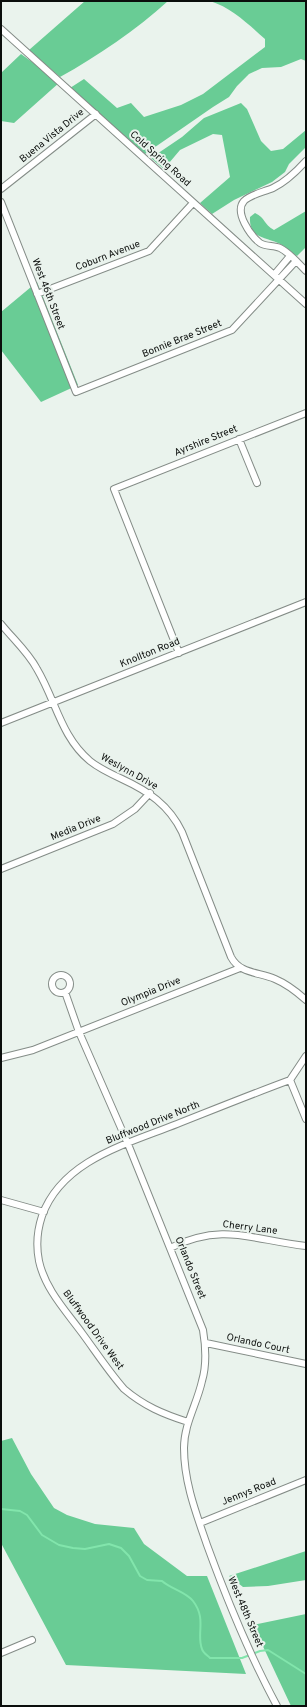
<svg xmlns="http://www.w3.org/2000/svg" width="307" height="1707" font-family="Overpass,sans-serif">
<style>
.forest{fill:#69cc95}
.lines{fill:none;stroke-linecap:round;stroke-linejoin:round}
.stream{stroke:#82e5ac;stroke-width:2}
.minor-casing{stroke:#848c87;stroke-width:8}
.minor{stroke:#fff;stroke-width:6}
.labels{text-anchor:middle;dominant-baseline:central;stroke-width:4;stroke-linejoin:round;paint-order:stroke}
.street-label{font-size:10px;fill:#0b0e0c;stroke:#eaf3ed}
</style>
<rect width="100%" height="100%" fill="#eaf3ed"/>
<!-- forest -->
<path class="forest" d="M85,1H168C136,30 98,56 60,77L29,50Z
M210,1H306V61L301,59L281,67L262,68L249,74L237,86L229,97L213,107L145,154L70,88L84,79L117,108L131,103L144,117L181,105L203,94L265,47V39C248,24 232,8 210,1Z
M21,54L60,82L14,123L1,121V73Z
M241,103L247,109L261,141L271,151L283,149L306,130V147L289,164L285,172L272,182L234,200L212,214L200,203L230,177L222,135L213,134L180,150L169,163L166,171L151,158L182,137L204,118Z
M306,211V247L297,256C291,252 285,246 278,243C264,237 249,238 250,217L255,213C266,218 263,224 274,230Z
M37,282L78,385L41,402L1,350V312Z
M12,1438L31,1474L54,1508L67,1515L95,1524L134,1528L144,1544L187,1576H207L246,1674L66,1665L1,1543V1441Z
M306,1551V1580L268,1586L243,1587L229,1576Z
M306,1614V1706H291L253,1625Z"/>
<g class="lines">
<!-- stream -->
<path class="stream" d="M1,1509L20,1511L27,1515L42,1535L59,1545L73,1548L85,1549L109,1544L121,1548L129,1556L140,1576L147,1580L162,1581C171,1589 186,1592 193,1601C207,1619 196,1634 202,1649C203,1653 207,1655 210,1658H242L260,1651L268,1650L306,1674"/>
<defs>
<path id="minor" d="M1,29L306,304
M306,161C296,172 286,182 273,188C264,192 251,194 244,201C234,212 250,235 260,243C266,247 274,245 280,248C290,253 298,263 306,271
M1,189L96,114
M1,202L76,392L232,330L296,261
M274,275L290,256
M37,294L149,251L193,203
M239,439L257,483
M1,624C13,639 28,652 37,669C56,701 61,737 90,761C100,769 111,774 122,779C148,791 169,805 182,832L231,957C240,974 259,972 275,979C287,984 297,992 306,1000
M179,653L114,489L306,413
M1,723L306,602
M1,869L113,824L135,809L150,793
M52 984a9 9 0 1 1 18 0a9 9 0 1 1-18 0Z
M65,992L79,1032L128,1144L203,1330C206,1348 207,1364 202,1381C197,1404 184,1424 184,1448C184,1482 196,1513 207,1545C227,1600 249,1654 277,1706
M306,1056L290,1080L306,1119
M1,1058L33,1050L240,968
M1,1200L44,1212
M170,1248C224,1222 252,1240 306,1246
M206,1343L306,1364
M188,1422C163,1414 144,1406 124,1389C109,1372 96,1352 82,1333C66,1311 45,1289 39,1261C36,1246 37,1231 42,1216C62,1160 127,1144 177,1124C215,1109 252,1094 290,1080
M200,1523L306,1480
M1,1653L32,1640"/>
</defs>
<!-- minor casing -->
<use href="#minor" class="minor-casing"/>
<!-- minor -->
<use href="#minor" class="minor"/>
</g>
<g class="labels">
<!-- street labels -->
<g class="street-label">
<text transform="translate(52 136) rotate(-39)">Buena Vista Drive</text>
<text transform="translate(160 159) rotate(42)">Cold Spring Road</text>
<text transform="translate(108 256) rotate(-21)">Coburn Avenue</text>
<text transform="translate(48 294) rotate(69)">West 46th Street</text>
<text transform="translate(182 339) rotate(-22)">Bonnie Brae Street</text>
<text transform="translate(206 441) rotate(-22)">Ayrshire Street</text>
<text transform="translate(150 653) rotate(-22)">Knollton Road</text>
<text transform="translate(129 772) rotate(29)">Weslynn Drive</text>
<text transform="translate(76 828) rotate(-22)">Media Drive</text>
<text transform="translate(151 992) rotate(-22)">Olympia Drive</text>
<text transform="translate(153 1123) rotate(-22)">Bluffwood Drive North</text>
<text transform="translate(250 1228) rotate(7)">Cherry Lane</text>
<text transform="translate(190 1268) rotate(68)">Orlando Street</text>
<text transform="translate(93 1330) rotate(54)">Bluffwood Drive West</text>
<text transform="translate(258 1344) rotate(12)">Orlando Court</text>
<text transform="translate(249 1492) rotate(-22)">Jennys Road</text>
<text transform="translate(245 1612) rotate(67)">West 48th Street</text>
</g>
</g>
<!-- border -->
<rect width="307" height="1707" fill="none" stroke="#0b0e0c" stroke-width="4"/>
</svg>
